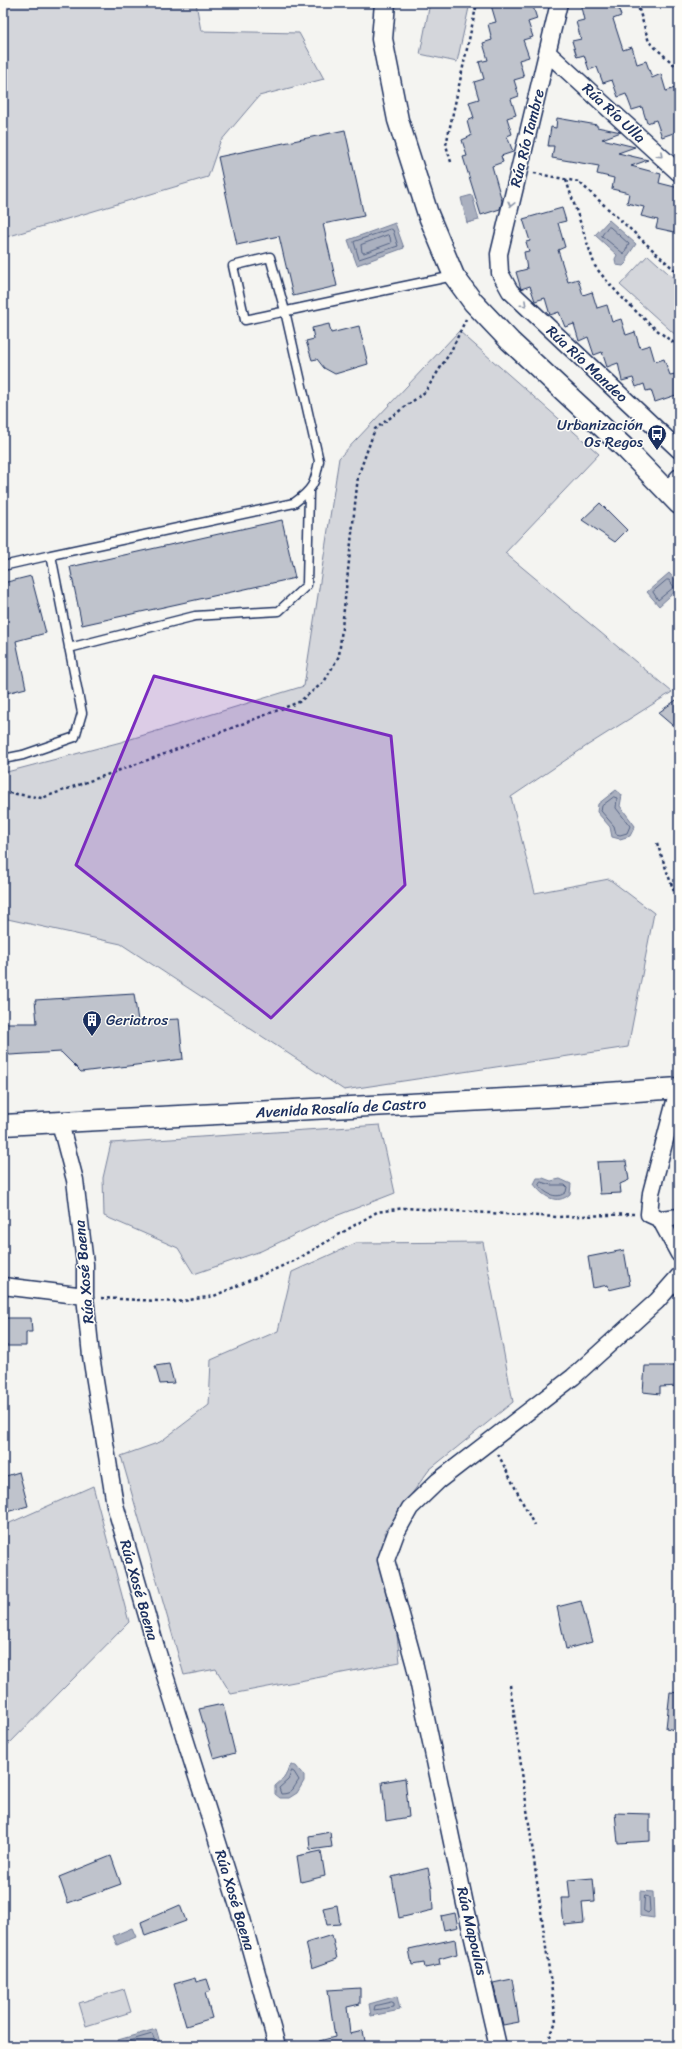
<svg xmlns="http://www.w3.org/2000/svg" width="682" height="2049" font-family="Sriracha,sans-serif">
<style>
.green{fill:#d4d6db;stroke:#78829c}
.water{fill:#aab0bf;stroke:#717c98}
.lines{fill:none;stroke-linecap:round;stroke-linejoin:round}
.shore{stroke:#546385;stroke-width:1}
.building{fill:#bfc3cc;stroke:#1b2f5e}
.service-casing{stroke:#1b2f5e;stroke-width:11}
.minor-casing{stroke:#1b2f5e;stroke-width:19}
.tertiary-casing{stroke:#1b2f5e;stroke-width:23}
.path{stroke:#1b2f5e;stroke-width:2.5;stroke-dasharray:3 3;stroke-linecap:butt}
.service{stroke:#fdfcf7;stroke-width:8}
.minor{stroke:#fdfcf7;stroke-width:16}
.tertiary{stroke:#fdfcf7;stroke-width:20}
.oneway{stroke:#8c96aa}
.marked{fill:#7b2cbf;fill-opacity:0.2;stroke:#7b2cbf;stroke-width:3;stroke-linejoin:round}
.labels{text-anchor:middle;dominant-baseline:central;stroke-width:3;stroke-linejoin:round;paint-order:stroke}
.street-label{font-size:15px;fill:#1b2f5e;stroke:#fdfcf7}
.poi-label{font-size:15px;fill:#1b2f5e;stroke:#fdfcf7;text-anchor:end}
</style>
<rect width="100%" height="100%" fill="#f4f4f1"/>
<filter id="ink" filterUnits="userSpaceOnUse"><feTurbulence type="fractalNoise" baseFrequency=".025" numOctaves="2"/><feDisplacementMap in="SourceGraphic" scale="8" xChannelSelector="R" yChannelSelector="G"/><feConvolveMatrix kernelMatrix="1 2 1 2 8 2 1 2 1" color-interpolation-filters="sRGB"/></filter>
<g filter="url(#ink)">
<!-- green -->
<path class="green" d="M3,3H196L201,31L299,33L324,79L259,96L220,142L208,177L3,238Z
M430,3H470L457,62L420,54Z
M648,255L679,283V338L620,285Z
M459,331L599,454L505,553L672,692L588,745L511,797L535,893L609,879L654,913L628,1047L344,1090L121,944L3,918V773L121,742L304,686L339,458Z
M380,1125L395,1193L328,1219L261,1251L194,1274L178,1248L104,1216L103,1178L111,1143Z
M483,1242L513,1402L429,1470L385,1531L400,1662L231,1694L216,1669L184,1675L121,1456L160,1442L209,1405L211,1360L278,1331L292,1272L356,1243Z
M93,1486L129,1622L3,1750V1526Z
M124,1989L131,2012L86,2026L79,2003Z"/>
<!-- water -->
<path class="water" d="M472,195L479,220L467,223L461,198Z
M609,220L636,244L627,257V262L623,266L616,265L615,259L617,255L595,235Z
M395,223L404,248L357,265L348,240Z
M669,573L679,584V588L659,606L647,592Z
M616,790L622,795L620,806L635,826L630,836L620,839L612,837L610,827L597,812L598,804Z
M537,1178H543L551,1181L560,1179L571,1184L570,1194C557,1206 542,1196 534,1184Z
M291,1765L296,1766L304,1776V1781L297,1793L289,1798H280L275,1794V1786L284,1778Z
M640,1891L653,1892L654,1918L640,1916Z
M132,1928L136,1937L117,1945L113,1936Z
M397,1996L400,2010L371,2016L369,2004Z
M156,2029L161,2046H120L118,2040Z"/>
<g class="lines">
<!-- shore -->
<path class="shore" d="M608,227H610L629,244L624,254L602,236Z
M391,229L393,230L398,246L359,259L354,242Z
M388,235L390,237L391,243L364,253L362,252L361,245Z
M667,580H669L674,587L658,600L653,592Z
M614,797L617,798L616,808L630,826L627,833L620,835L616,834L614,826L601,811L602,806Z
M541,1182L551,1185H565L567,1187L566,1192C557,1200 545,1194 539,1185Z
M292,1771L294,1772L299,1780C293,1788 293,1794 281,1794L279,1788L288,1780Z
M645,1896L649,1897L650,1911L648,1913L644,1911Z
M392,2002L394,2003V2007L374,2010L375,2006Z
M123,2046L125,2042L152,2034L157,2046"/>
</g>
<!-- building -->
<path class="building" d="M499,3H532L537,19L528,22L533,37L523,40L529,57L519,60L524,77L514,80L519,96L511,99L516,115L507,118L512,134L507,136L513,152L501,156L503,162L492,166L502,201L500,209L481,215L463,157L467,156L462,140L471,136L467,121L474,118L469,102L479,99L474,82L484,79L479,62L488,60L483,43L492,40L488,24L496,22L491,5Z
M580,3H617L621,16L613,19L623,50L632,47L637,64L646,61L652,78L661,74L666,91L675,88L679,100V131L662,137L656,120L647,123L642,107L632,110L626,94L618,97L612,80L603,83L597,67L589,70L584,55L577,57L572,41L581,39L576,22L584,20Z
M557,118L597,125V127L621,132L602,139L635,147L618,153L648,160L631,166L661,174L659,183L679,188V233L656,228L658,220L641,216L644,207L627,203L629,193L612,189L614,178L597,174L599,166L552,158L554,146H548L551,127L556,128Z
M345,130L364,216L323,224L337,286L293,296L279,236L237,245L218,157Z
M562,208L566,221L558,223L565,247L558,250L568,282L578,279L583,295L592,292L597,308L607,305L612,322L621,319L626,335L635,332L640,348L650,345L655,362L664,359L670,375L675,374L676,380L679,379V394L655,402L651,390L646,391L644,384L636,387L633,378L622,381L618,363L607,367L602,352L594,355L588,337L579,341L574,324L565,327L559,312L550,315L545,298L535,301L530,286L521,289L516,272L527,269L524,252L529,251L526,242L530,241L523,219Z
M329,324L331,333L359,326L368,364L335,374L324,368L317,359L312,360L306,341L314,339L312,328Z
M600,503L627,530L615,542L582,520Z
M282,520L295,578L82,625L70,567Z
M31,576L46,633L16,641L26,688L3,694V583Z
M679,698V731L658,713Z
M134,994L138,1021L179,1019L183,1059L81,1072L61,1052L10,1055L3,1051V1023H37L35,1000Z
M626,1161L629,1180L620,1184L621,1193L600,1194L597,1162Z
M624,1250L630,1285L609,1290L608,1285L593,1288L588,1257Z
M3,1318H31L32,1332H26V1346H3Z
M169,1364L174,1383L160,1384L155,1366Z
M645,1366H679V1386L660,1387V1394L643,1392Z
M19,1472L28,1506L3,1513V1477Z
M581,1601L592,1642L566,1649L557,1607Z
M670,1692L679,1693V1731L666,1728Z
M223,1704L235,1753L214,1759L199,1709Z
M405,1778L409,1817L386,1821L382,1782Z
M615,1813L650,1814V1841L618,1843Z
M330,1832L332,1847L310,1850L309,1836Z
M321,1851L325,1876L301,1882L297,1856Z
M111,1856L121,1884L68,1903L59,1877Z
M428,1868L432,1888L433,1910L399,1918L392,1877Z
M593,1878L595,1901L582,1902L584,1923L564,1925L561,1898H570L568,1880Z
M180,1905L186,1921L145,1936L141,1922Z
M337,1905L340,1924L327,1925L323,1908Z
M455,1913L458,1927L444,1930L441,1916Z
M332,1935L337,1959L312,1968L306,1943Z
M455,1939L457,1954L439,1959L440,1965L425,1968L424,1963L412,1965L409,1949Z
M195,1978L196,1982L207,1979L211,1991L205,1993L212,2018L186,2026L174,1984Z
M512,1979L519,2022L503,2025L493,1983Z
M360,1988V2004L347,2007L350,2034L363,2031L366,2046H320L319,2041L335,2037L328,1990Z"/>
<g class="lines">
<defs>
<path id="service" d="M51,555L294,503C313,489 315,484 319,461L285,311L270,257L233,266L245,320C315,305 384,290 454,276
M3,566L51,555L82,713L75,737L23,755L3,759
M69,648L195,616L279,611L307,585L309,491"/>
<path id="minor" d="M559,3L499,254L500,273L510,291L679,450
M548,53L679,173
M666,492L679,477
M679,1086L651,1193L649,1214L660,1219L679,1254
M60,1123L75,1180L85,1264V1296L91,1356L115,1505L156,1647L242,1919L277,2046
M660,1219L679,1217
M3,1286L85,1296
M498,2046L465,1904L415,1666L386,1560L396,1533L410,1508L438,1481L573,1377L657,1301L679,1276"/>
<path id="tertiary" d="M385,3L382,39L398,120L428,214L454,276L473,302L510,341L627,450L679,504
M3,1125L565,1096L679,1088"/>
</defs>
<!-- service casing -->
<use href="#service" class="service-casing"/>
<!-- minor casing -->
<use href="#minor" class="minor-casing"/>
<!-- tertiary casing -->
<use href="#tertiary" class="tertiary-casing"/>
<!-- path -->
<path class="path" d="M637,3L649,42L679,69
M451,162L446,145L477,3
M534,173L579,182L679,274
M566,180L595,266C612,290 654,331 679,346
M3,792L42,798L159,756L299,702L324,682L339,656L358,476L375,429L425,392L451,351L466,319
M657,843L679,906
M101,1298L177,1302L214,1296L296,1260L377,1212L404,1208L557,1217L634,1214
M498,1454L534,1525
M510,1685L556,2021L547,2046"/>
<!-- service -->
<use href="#service" class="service"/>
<!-- minor -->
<use href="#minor" class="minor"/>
<!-- tertiary -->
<use href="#tertiary" class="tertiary"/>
</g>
<!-- one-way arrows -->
<defs><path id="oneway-chevron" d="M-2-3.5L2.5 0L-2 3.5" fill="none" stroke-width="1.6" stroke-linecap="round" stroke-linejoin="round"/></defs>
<g class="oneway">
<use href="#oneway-chevron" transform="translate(660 155) rotate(43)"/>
<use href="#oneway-chevron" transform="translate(511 204) rotate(104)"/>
<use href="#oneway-chevron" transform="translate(524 304) rotate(43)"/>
</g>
</g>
<!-- marked area -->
<path class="marked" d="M154,676L391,736L405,885L271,1018L76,865Z"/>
<!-- icons -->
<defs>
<symbol id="bus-pin" viewBox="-11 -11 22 30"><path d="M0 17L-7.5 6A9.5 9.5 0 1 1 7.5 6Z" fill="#1b2f5e" stroke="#fdfcf7"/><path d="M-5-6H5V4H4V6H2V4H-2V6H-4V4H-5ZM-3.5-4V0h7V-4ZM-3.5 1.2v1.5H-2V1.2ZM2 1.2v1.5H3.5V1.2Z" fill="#fff"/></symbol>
<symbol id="building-pin" viewBox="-11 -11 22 30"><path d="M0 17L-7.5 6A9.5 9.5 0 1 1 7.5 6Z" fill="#1b2f5e" stroke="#fdfcf7"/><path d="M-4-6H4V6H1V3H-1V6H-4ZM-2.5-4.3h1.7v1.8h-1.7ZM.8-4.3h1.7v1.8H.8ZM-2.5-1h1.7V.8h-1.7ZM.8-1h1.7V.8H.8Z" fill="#fff"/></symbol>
</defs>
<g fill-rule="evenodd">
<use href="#bus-pin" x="646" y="423" width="22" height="30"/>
<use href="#building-pin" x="81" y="1009" width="22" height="30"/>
</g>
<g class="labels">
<!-- street labels -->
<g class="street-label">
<text transform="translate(614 113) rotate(43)">Rúa Río Ulla</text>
<text transform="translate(527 138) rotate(-76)">Rúa Río Tambre</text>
<text transform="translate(587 364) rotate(43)">Rúa Río Mandeo</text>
<text transform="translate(341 1108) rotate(-3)">Avenida Rosalía de Castro</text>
<text transform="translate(84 1272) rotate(-95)">Rúa Xosé Baena</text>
<text transform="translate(139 1590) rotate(74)">Rúa Xosé Baena</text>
<text transform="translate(235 1900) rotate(73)">Rúa Xosé Baena</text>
<text transform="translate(472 1931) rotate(77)">Rúa Mapoulas</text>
</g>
<!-- poi labels -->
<g class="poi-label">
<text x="643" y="425">Urbanización<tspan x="643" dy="17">Os Regos</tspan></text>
<text x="106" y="1020" text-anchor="start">Geriatros</text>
</g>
</g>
<!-- margin -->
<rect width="682" height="2049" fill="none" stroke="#fdfcf7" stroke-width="16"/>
<rect x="8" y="8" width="666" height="2033" fill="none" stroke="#1b2f5e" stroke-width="1.5" filter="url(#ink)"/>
</svg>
